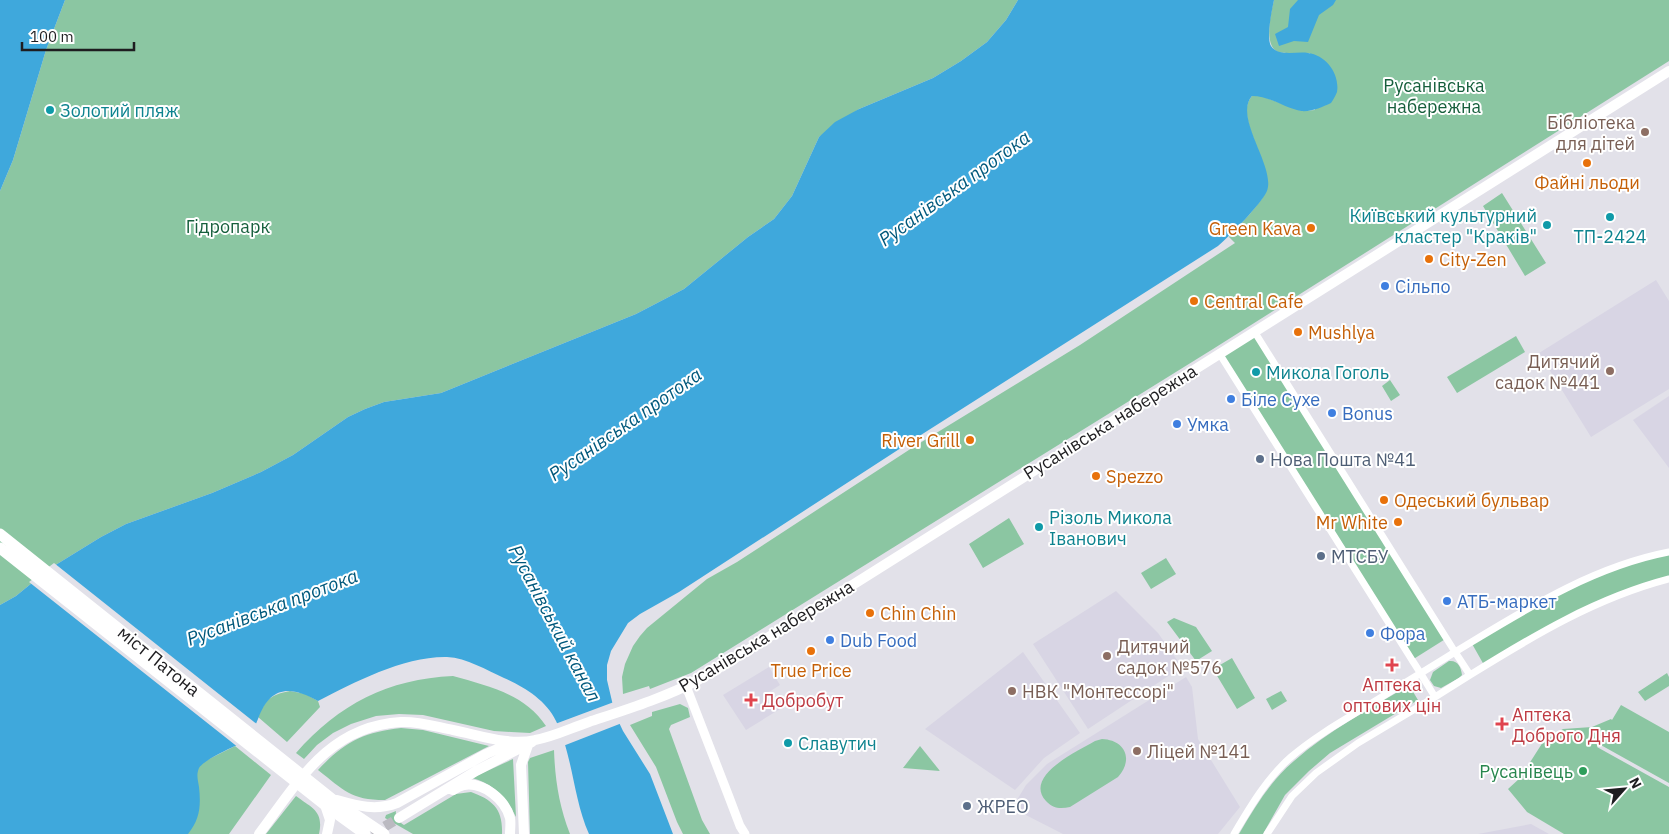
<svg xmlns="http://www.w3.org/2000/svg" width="1669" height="834" font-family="'IBM Plex Sans',sans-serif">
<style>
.built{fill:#d8d5e4}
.green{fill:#8bc6a2}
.water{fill:#3fa8dc}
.pier{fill:#e2e1e9}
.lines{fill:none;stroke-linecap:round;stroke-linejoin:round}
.secondary-tunnel{stroke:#bbbac1;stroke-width:10;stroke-dasharray:10 5;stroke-linecap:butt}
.minor{stroke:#fff;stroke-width:7}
.tertiary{stroke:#fff;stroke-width:9}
.secondary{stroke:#fff;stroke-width:10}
.trunk{stroke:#fff;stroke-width:11}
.culture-dot{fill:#0f9aa8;stroke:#fff;stroke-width:2}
.education-dot{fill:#8d6e63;stroke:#fff;stroke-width:2}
.food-dot{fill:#e8710a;stroke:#fff;stroke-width:2}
.shop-dot{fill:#3f7fe0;stroke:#fff;stroke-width:2}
.service-dot{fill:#5c6f8a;stroke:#fff;stroke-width:2}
.health-dot{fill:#e0444e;stroke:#fff;stroke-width:2}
.leisure-dot{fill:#2e9e5b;stroke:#fff;stroke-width:2}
.labels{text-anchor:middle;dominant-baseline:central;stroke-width:4;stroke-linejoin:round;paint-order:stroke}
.park-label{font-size:18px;fill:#165f3c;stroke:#fff}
.culture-label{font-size:18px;fill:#0d838f;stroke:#fff;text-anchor:start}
.education-label{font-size:18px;fill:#785e54;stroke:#fff;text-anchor:start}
.food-label{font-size:18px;fill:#c56008;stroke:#fff;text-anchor:start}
.shop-label{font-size:18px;fill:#366cbe;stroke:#fff;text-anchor:start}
.street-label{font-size:18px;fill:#1e1d20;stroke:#fff}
.service-label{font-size:18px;fill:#4e5e75;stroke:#fff;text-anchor:start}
.health-label{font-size:18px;fill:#be3a42;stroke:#fff;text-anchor:start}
.leisure-label{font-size:18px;fill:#27864d;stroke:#fff;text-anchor:end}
.water-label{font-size:19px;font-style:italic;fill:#00587b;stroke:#fff}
</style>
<rect width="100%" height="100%" fill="#e2e1e9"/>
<!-- built -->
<path class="built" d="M1656,280L1669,301V389L1591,437L1539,353Z
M1669,396V468L1633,420Z
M1116,591L1158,633L1182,667L1088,729L1033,644Z
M1023,652L1080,733L1044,758L1015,790L925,729Z
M769,667L780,685L769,692L780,709L746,730L723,695Z
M1186,677L1192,687L1198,739L1240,807L1218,834H1063L1012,808L1026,785L1047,764Z
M1531,824L1549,834H1478Z"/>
<!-- green -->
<path class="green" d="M65,0H1018L1006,20L987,42L961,61L933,78L859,109L819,137L792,196L774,219L748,237L684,289L636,314L441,393L384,402L365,409L348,417L293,455L261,472L212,493L126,524L101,537L49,569L16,596L0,605V191L13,160L46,50Z
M1274,0H1669V61L1213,349L691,673L650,689L649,686L623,694L622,677L625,664L633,646L640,636L647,628L707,579L737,562L915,446L1080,345L1235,243L1229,237C1237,228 1265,199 1267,189C1272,163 1233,116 1252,96H1261L1302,111L1315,110L1310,53C1302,53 1284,54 1278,52C1263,46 1271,12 1274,0Z
M1502,193L1546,263L1525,276L1483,206Z
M1254,331L1447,638L1412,660L1219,353Z
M1516,336L1525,352L1457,393L1447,377Z
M1390,380L1400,395L1391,401L1382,386Z
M1009,518L1024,544L983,568L969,544Z
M1669,552V579L1602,602L1484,665L1471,642L1592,576Z
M1166,558L1176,574L1151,589L1141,573Z
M1174,618L1196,627L1212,651L1196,661L1167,622Z
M1232,658L1255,698L1237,709L1213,669Z
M1449,661C1458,660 1461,667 1462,675L1459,678L1441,688L1434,686L1430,680L1433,672Z
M1667,673L1669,677V686L1645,701L1638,692Z
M453,676C488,686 525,694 546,726L530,733L511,732L494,731L423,715L399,714L376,716L351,724L333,733L317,745L304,759L296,753C339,704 388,679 453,676Z
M1409,685L1418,700L1330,753L1309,771L1285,795L1263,834H1239C1254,808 1271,780 1294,761C1328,731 1370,709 1409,685Z
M290,691L306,694L318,701L320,707L287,742L258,717C266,699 270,695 290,691Z
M1281,691L1287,701L1272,710L1266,699Z
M680,704L688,708L690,717L671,725L669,729L702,820L710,834H683L677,822L656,767L630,725L652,716V712Z
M1621,705L1669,732V783L1599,744L1600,742L1597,747L1669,787V834H1564L1527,812L1508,789L1520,778L1543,742L1563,729L1592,727L1611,719L1612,720Z
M401,728L423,730L489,746L385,800C350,800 344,790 318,770C344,742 364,732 401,728Z
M1102,739C1125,740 1134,759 1118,777L1070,807C1061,809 1053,809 1046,801C1023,776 1078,751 1095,741Z
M235,746L271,775L229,834H118L159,784Z
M920,746L940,771L903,768Z
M554,750C555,779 559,806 570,834H530L528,762L530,758Z
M513,759L516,817C506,797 494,784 472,778Z
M471,792C493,800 503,809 502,834H413L385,818L386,815L396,811C395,816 399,823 404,825L456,794Z
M296,796C312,808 324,811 319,834H266Z"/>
<!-- water -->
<path class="water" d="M0,0H65L46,50L13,160L0,191Z
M1018,0H1274C1272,10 1266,37 1271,46C1278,57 1297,51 1308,53C1326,55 1340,74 1337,92C1336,95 1333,100 1331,103C1322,107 1312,112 1301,111C1284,108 1270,96 1252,96C1233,117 1276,167 1267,191C1262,203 1229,237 1218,246L924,433L679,592L640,614L628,623L611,651L607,665V680L615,714L623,731L650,774L673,834H589C573,798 573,756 556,721C546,700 524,687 504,678C486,670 467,658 447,657C404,656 355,682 318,701C290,685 270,686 258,719C255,725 253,736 249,740C245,744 239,745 235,746C226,750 203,761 199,768C196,775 198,780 199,787C201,806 200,819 188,834H0V605L16,596L49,569L101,537L126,524L212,493L261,472L293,455L348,417L365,409L384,402L441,393L636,314L684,289L748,237L774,219L792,196L819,137L835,122L859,109L933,78L961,61L987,42L1006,20Z
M1298,0H1336L1333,5L1319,15L1308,42L1294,41L1279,46L1275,34L1288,27L1290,9Z"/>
<!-- pier -->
<path class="pier" d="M54,563L258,725L252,741L246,746L239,748L29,582Z
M614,702L622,723L563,746L555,724Z"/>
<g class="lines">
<!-- secondary-tunnel -->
<path class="secondary-tunnel" d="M372,834L399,818"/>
<!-- minor -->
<path class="minor" d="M1254,331L1455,652C1523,611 1591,567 1669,552
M1219,353L1412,660C1420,672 1427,684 1435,697L1470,675L1455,652C1425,671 1394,689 1364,708C1339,723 1313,738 1291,757C1267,778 1250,807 1234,834
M1470,675C1533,636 1596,598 1669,579
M1267,834L1292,796L1316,773L1358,743L1435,697"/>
<!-- tertiary -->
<path class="tertiary" d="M686,686L729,797L740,826L745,834"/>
<!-- secondary -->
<path class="secondary" d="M453,790C456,788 460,786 464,785C483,782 505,799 510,818C511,823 510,829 510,834
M337,800C358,806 376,811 397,803L486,754L513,742
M325,805L330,820L327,834
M399,818L476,771L532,742
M259,834C298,782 329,726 401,722C418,721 437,727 453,730C479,735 509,746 535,740C553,737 571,728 589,722C625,710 664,698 698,680C735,659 771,635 808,613L1669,71
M524,834L521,765L528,745"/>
<!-- trunk -->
<path class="trunk" d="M0,534L332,799L384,834
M0,548L325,805L365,834"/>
</g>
<!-- markers -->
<g class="culture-dot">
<circle cx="50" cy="110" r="5"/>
<circle cx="1610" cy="217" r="5"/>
<circle cx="1547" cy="225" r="5"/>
<circle cx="1256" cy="372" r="5"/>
<circle cx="1039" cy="527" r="5"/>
<circle cx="788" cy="743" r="5"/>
</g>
<g class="education-dot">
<circle cx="1645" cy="132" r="5"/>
<circle cx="1610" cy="371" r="5"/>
<circle cx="1107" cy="656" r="5"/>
<circle cx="1012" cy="691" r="5"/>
<circle cx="1137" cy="751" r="5"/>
</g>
<g class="food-dot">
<circle cx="1587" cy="163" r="5"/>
<circle cx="1311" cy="228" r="5"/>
<circle cx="1429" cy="259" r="5"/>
<circle cx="1194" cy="301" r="5"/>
<circle cx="1298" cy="332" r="5"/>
<circle cx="970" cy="440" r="5"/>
<circle cx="1096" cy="476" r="5"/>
<circle cx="1384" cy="500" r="5"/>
<circle cx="1398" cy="522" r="5"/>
<circle cx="870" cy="613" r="5"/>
<circle cx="811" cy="651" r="5"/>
</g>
<g class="shop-dot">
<circle cx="1385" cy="286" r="5"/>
<circle cx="1231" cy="399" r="5"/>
<circle cx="1332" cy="413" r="5"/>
<circle cx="1177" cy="424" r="5"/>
<circle cx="1447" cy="601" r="5"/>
<circle cx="1370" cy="633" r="5"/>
<circle cx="830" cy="640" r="5"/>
</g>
<g class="service-dot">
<circle cx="1260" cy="459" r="5"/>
<circle cx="1321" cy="556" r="5"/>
<circle cx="967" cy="806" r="5"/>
</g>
<g class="health-dot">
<path d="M1389.5 657.5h5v5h5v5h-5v5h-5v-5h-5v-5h5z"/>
<path d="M748.5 692.5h5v5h5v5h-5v5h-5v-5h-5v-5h5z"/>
<path d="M1499.5 716.5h5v5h5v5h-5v5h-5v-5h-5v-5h5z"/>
</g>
<circle class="leisure-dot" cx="1583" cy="771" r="5"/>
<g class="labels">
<!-- park labels -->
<g class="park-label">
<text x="1434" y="85">Русанівська<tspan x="1434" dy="21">набережна</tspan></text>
<text x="228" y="226">Гідропарк</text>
</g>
<!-- culture labels -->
<g class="culture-label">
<text x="60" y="110">Золотий пляж</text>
<text x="1537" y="215" text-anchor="end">Київський культурний<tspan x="1537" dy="21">кластер "Краків"</tspan></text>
<text x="1610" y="236" text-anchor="middle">ТП-2424</text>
<text x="1266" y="372">Микола Гоголь</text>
<text x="1049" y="517">Різоль Микола<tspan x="1049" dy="21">Іванович</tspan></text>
<text x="798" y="743">Славутич</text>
</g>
<!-- education labels -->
<g class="education-label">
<text x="1635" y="122" text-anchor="end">Бібліотека<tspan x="1635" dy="21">для дітей</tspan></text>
<text x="1600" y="361" text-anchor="end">Дитячий<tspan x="1600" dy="21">садок №441</tspan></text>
<text x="1117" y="646">Дитячий<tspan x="1117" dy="21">садок №576</tspan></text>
<text x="1022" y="691">НВК "Монтессорі"</text>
<text x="1147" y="751">Ліцей №141</text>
</g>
<!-- food labels -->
<g class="food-label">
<text x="1587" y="182" text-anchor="middle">Файні льоди</text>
<text x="1301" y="228" text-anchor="end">Green Kava</text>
<text x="1439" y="259">City-Zen</text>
<text x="1204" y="301">Central Cafe</text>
<text x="1308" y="332">Mushlya</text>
<text x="960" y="440" text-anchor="end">River Grill</text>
<text x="1106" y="476">Spezzo</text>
<text x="1394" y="500">Одеський бульвар</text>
<text x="1388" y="522" text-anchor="end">Mr White</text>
<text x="880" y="613">Chin Chin</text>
<text x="811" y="670" text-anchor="middle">True Price</text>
</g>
<!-- shop labels -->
<g class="shop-label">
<text x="1395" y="286">Сільпо</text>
<text x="1241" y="399">Біле Сухе</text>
<text x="1342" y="413">Bonus</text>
<text x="1187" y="424">Умка</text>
<text x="1457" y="601">АТБ-маркет</text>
<text x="1380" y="633">Фора</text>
<text x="840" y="640">Dub Food</text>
</g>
<!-- street labels -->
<g class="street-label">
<text transform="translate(1110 422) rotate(-32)">Русанівська набережна</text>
<text transform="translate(766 636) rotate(-31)">Русанівська набережна</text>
<text transform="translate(159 661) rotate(39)">міст Патона</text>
</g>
<!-- service labels -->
<g class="service-label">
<text x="1270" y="459">Нова Пошта №41</text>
<text x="1331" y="556">МТСБУ</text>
<text x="977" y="806">ЖРЕО</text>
</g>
<!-- health labels -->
<g class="health-label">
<text x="1392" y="684" text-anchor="middle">Аптека<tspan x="1392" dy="21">оптових цін</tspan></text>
<text x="762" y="700">Добробут</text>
<text x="1512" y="714">Аптека<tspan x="1512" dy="21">Доброго Дня</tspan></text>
</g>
<!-- leisure labels -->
<g class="leisure-label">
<text x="1573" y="771">Русанівець</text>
</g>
<!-- water labels -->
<g class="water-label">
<text transform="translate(954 188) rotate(-36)">Русанівська протока</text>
<text transform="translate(625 424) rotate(-35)">Русанівська протока</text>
<text transform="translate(272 607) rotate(-21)">Русанівська протока</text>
<text transform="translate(555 623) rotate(62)">Русанівський канал</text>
</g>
</g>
<!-- north arrow -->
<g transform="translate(1624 789) rotate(63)" stroke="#ffffff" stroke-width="4" paint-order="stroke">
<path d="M0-4L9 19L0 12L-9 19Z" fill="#1e1d20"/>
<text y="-8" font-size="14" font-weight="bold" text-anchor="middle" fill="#1e1d20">N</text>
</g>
<!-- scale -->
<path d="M22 42v8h112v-8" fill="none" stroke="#1e1d20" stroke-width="2.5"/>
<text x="30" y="42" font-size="15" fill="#1e1d20" stroke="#ffffff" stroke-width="4" paint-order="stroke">100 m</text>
</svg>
